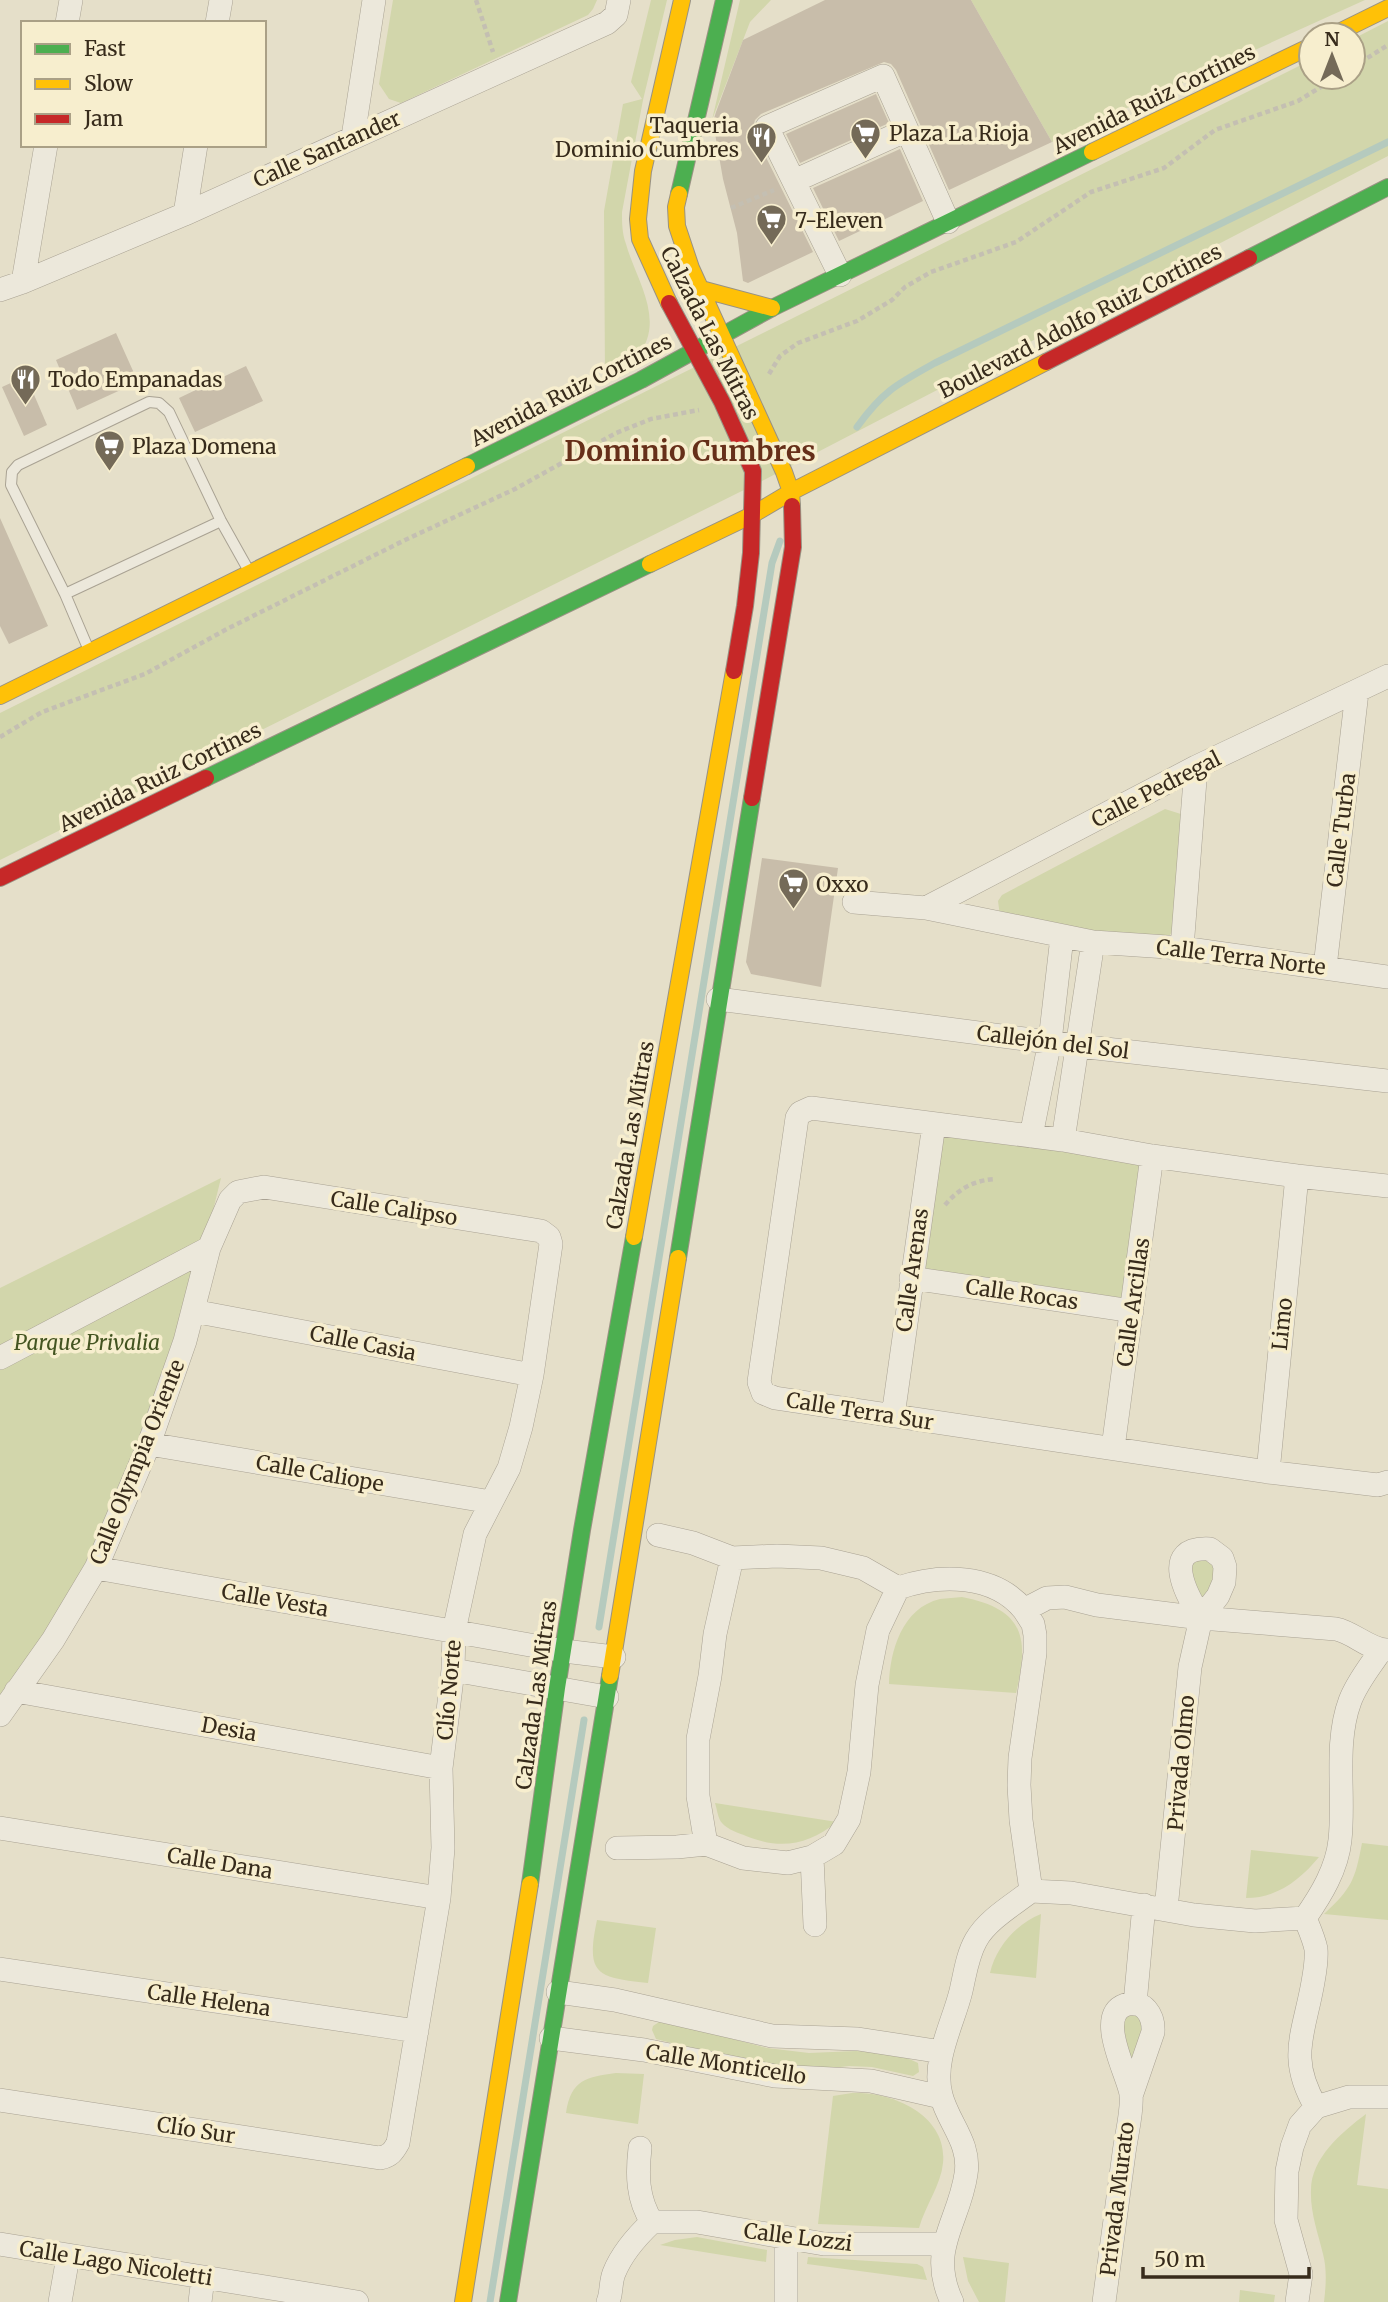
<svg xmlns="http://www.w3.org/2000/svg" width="1388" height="2302" font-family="Merriweather,serif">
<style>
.green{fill:#d2d6ab}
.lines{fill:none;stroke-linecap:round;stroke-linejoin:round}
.stream{stroke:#b5cabe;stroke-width:7}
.building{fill:#c8bdaa}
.lane-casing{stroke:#a9a293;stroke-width:12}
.street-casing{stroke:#a9a293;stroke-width:24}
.fast-casing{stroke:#999283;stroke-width:18}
.slow-casing{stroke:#999283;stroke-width:18}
.jam-casing{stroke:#999283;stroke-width:18}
.path{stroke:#c4bfb2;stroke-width:4.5;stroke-dasharray:5 3.5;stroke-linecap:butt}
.lane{stroke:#ece8db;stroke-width:10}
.street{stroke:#ece8db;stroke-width:23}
.fast{stroke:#4caf50;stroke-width:16}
.slow{stroke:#ffc107;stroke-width:16}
.jam{stroke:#c62828;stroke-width:16}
.labels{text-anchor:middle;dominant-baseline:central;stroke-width:7;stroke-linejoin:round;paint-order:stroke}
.street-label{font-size:21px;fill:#372b1b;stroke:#f7eece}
.poi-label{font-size:21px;fill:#372b1b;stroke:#f7eece;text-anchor:start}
.park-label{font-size:21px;font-style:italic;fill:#435421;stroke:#f7eece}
.district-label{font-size:28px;font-weight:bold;fill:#662f19;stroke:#f7eece}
</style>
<rect width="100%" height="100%" fill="#e5dfc9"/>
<!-- green -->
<path class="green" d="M393,0H597L593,9L588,15L401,103L389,99L379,84Z
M651,0H667L643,100L622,212C622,223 622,233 626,244C636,280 667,321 637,357C629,366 615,371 605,378L604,211L623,104L642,99L631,82Z
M740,0H771L750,22L712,120Z
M971,0H1365L1052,142Z
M1388,21V156L762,481L0,860V713L1311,60V77H1353V39Z
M1165,809L1184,815L1174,930L1169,936L1157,942L1000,916L998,901L1002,895Z
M934,1124L1152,1156L1132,1311L911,1278Z
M221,1178L183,1332L93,1559L0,1706V1288Z
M1207,1552L1219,1581L1199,1606L1188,1558Z
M962,1597C1023,1609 1030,1636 1016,1693L889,1684C890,1651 902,1608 940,1599C947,1598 955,1598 962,1597Z
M715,1803L837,1822C808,1845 781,1850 746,1836C739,1833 728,1830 722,1823C718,1819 717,1809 715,1803Z
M1362,1843L1388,1846V1920L1324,1914C1352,1888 1355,1880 1362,1843Z
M1251,1850L1319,1857C1300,1880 1277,1898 1246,1898Z
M1041,1914L1036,1978L990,1973C996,1947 1016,1924 1041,1914Z
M597,1920L656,1928L648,1983C598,1977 585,1976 597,1920Z
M1133,2013L1146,2020L1136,2073L1120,2024L1123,2019Z
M662,2020L767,2048L809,2053L856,2051L884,2053L905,2057L918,2063L919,2072L913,2076L872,2067L849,2066L823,2069L749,2063L656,2039L652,2030L653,2026Z
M616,2073L644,2074L638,2124L566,2113C571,2079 587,2077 616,2073Z
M852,2093C892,2091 948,2115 943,2163C941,2185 925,2206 919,2228L818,2224L833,2096Z
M1366,2114L1357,2185L1388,2189V2302H1324C1326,2286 1327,2269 1323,2254C1318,2233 1310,2212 1311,2190C1311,2158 1342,2132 1366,2114Z
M697,2237L767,2250L766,2262L660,2245L675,2240Z
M808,2257L917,2264L923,2267L927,2280L807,2264Z
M963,2257L1009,2263L1005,2302H979L968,2281Z
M1240,2290L1275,2295L1274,2302H1239Z"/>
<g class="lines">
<!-- stream -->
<path class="stream" d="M857,427C883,391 897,384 935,363L1388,142
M599,1627L772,563L780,541
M490,2302L584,1720"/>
</g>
<!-- building -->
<path class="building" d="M825,0H971L1052,142L949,190L896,70L891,64L884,62L761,114L755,120L753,127L754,133L813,252L748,283L743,281L737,233L723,179L713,122L716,112L743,40Z
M876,94L889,123L800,163L786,134Z
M900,149L923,201L839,241L813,188Z
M116,333L138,382L77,410L56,360Z
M246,366L263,401L195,432L179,398Z
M26,376L47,425L24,436L2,387Z
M0,518L48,626L9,644L0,626Z
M762,858L838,868L821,987L751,974L746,962L747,955Z"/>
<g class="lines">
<defs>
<path id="lane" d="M65,594L221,521
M88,648L65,594L11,485L12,472L18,465L149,402L159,403L169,412L221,521L249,571"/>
<path id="street" d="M67,23L71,0
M217,23L221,0
M353,137L374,0
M794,181L907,130
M185,214L196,145
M840,275L767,127L883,76L948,222
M23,282L46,145
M0,290L23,282L185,214L607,23L616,15L619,0
M854,902L926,908L1093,942L1182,948L1388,977
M926,908L1196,767L1388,676
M1182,948L1196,767
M1325,967L1357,692
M718,999L1079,1046L1388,1081
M1031,1136L1050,1041L1062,937
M1063,1140L1093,942
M1388,1186L1297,1176L1152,1156L1063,1140L811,1108L800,1113L797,1118L759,1382L763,1393L775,1398L1268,1472L1378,1485L1388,1482
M911,1278L1132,1311
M193,1311L532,1375
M0,1358L209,1248
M893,1416L934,1124
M149,1444L491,1502
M1113,1448L1152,1156
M1268,1472L1297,1176
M658,1535L693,1543L732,1558L777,1556L821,1558L863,1568L898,1588C939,1574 994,1573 1024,1610L1047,1598L1065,1597L1097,1605L1201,1618L1336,1629C1353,1632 1371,1651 1388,1650
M96,1568L564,1651L614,1657
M453,1670L607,1697
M16,1691L441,1768
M0,1715L53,1640L96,1568L149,1444L185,1341L209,1248L230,1200L238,1192L264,1187L541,1231L549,1237L551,1244L532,1375L521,1427L509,1468L475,1534L454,1631L453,1670L441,1768L443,1848L439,1898L398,2143C393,2152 390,2156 380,2158L0,2100
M0,1828L439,1898
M706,1844L698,1796V1739L710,1676L715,1634L732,1558
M617,1848L677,1847L706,1844L743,1858L788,1863L812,1857L834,1844L849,1819L859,1772L867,1685L878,1630L898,1588
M812,1857L815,1925
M1031,1891L1071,1893L1194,1915L1255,1921L1305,1918
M1166,1909L1190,1667L1201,1618L1218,1596L1224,1582L1225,1567L1222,1558L1210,1549C1159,1546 1187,1596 1201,1618
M0,1969L417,2031
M558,1992L615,2000L772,2036L858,2039L942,2052
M1135,2004L1144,1905
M551,2038L644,2050L775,2076L871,2081L941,2097
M1316,2107C1287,2057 1304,2034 1313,1982C1315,1971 1317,1960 1316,1949C1314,1939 1309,1928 1305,1918C1321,1895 1337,1869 1340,1840C1345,1795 1334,1744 1350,1701C1357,1682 1370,1667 1381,1650
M1316,2107L1349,2097H1388
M640,2148C637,2174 637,2199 652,2222
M652,2222H697L824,2244H945
M786,2239V2302
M0,2244L357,2302
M60,2302L68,2257
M200,2302L203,2278
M608,2302C612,2293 610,2283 614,2273C622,2253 636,2237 652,2222
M952,2302C927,2249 959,2223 966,2174C971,2143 948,2123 941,2095C932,2060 953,2024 961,1991C965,1974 967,1956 976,1940C987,1920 1013,1905 1031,1891L1021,1820L1019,1785L1020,1758L1035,1653V1635L1033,1624L1024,1610
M1104,2302C1111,2252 1117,2202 1124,2153C1126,2136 1133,2110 1131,2094C1128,2074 1095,2016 1125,2005C1144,1998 1154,2016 1153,2032L1131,2096
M1297,2302L1301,2274L1286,2220L1287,2171L1292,2147L1300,2125L1316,2107"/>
<path id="fast" d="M679,194L724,0
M1249,258L1388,187
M467,466L641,380L772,308L1092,152
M206,778L650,564
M678,1258L752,798
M530,1884L557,1688L582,1530L634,1237
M508,2302L610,1676"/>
<path id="slow" d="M1333,35L1388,8
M1092,152L1311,46
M679,194L676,207L677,226L691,268L784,472L791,492L792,506
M701,289L772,308
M669,303L640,239L638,219L643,171L682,0
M650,564L752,515L791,492L1046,362
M0,696L467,466
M634,1237L734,671
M610,1676L678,1258
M463,2302L530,1884"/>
<path id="jam" d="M669,303L722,402L753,471L751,553L745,606L734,671
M1046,362L1249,258
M752,798L793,547L792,506
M0,878L206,778"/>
</defs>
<!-- lane casing -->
<use href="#lane" class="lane-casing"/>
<!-- street casing -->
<use href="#street" class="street-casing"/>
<!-- fast casing -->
<use href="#fast" class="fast-casing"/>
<!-- slow casing -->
<use href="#slow" class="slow-casing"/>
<!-- jam casing -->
<use href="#jam" class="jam-casing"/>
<!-- path -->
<path class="path" d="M476,0L493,52
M1353,67L1388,45
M731,208L774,190
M769,374L780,356L798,343L857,321L892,300L905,287L931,272L1016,242L1091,192L1164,168L1215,130L1298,101L1337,77
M0,737L42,712L145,674L227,629L405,540L515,489L616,433L651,419L699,410
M945,1205C959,1188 975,1180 996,1179"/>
<!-- lane -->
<use href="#lane" class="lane"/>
<!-- street -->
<use href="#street" class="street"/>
<!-- fast -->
<use href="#fast" class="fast"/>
<!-- slow -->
<use href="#slow" class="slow"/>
<!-- jam -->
<use href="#jam" class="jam"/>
</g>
<!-- icons -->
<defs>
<symbol id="supermarket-pin" viewBox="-11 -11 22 30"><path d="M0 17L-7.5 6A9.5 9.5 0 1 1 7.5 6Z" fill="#746a58" stroke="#f7eece"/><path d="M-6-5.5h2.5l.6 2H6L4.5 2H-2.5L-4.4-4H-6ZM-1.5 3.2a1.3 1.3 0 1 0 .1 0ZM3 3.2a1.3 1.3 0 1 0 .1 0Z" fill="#fff"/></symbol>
<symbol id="restaurant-pin" viewBox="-11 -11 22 30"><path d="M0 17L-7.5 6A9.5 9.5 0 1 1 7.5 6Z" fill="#746a58" stroke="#f7eece"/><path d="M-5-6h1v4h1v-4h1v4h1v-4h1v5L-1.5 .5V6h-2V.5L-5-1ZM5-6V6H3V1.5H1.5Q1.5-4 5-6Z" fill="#fff"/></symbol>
</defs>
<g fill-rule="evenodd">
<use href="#supermarket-pin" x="848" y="116" width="35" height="47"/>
<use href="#restaurant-pin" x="744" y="120" width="35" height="47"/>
<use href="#supermarket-pin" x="754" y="202" width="35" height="47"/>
<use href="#restaurant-pin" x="8" y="362" width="35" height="47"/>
<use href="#supermarket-pin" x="92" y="428" width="35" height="47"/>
<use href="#supermarket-pin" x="776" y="866" width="35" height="47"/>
</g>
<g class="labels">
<!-- street labels -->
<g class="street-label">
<text transform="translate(1154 99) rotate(-26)">Avenida Ruiz Cortines</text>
<text transform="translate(327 149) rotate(-24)">Calle Santander</text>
<text transform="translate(1080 321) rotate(-27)">Boulevard Adolfo Ruiz Cortines</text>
<text transform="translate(710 333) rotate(63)">Calzada Las Mitras</text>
<text transform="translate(571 390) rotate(-27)">Avenida Ruiz Cortines</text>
<text transform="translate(160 777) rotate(-26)">Avenida Ruiz Cortines</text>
<text transform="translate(1156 789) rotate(-27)">Calle Pedregal</text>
<text transform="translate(1341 830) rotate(-83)">Calle Turba</text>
<text transform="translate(1241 957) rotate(7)">Calle Terra Norte</text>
<text transform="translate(1053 1042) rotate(7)">Callejón del Sol</text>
<text transform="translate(630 1135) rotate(-80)">Calzada Las Mitras</text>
<text transform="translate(394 1208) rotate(9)">Calle Calipso</text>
<text transform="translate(912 1270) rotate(-82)">Calle Arenas</text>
<text transform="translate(1022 1294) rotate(8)">Calle Rocas</text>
<text transform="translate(1133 1302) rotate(-82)">Calle Arcillas</text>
<text transform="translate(1282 1324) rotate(-84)">Limo</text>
<text transform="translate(363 1343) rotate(11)">Calle Casia</text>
<text transform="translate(860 1411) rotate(9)">Calle Terra Sur</text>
<text transform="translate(137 1462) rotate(-68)">Calle Olympia Oriente</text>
<text transform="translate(320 1473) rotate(10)">Calle Caliope</text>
<text transform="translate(275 1600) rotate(10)">Calle Vesta</text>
<text transform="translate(449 1690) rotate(-85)">Clío Norte</text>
<text transform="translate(536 1695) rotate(-82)">Calzada Las Mitras</text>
<text transform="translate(229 1729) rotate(10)">Desia</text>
<text transform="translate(1181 1763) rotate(-85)">Privada Olmo</text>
<text transform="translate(220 1863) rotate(9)">Calle Dana</text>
<text transform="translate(209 2000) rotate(8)">Calle Helena</text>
<text transform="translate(726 2064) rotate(9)">Calle Monticello</text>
<text transform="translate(196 2130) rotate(9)">Clío Sur</text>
<text transform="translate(1117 2199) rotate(-83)">Privada Murato</text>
<text transform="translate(798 2237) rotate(7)">Calle Lozzi</text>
<text transform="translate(116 2263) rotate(9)">Calle Lago Nicoletti</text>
</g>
<!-- poi labels -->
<g class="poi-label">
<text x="739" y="125" text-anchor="end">Taqueria<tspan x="739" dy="24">Dominio Cumbres</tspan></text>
<text x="889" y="133">Plaza La Rioja</text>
<text x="795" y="220">7-Eleven</text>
<text x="48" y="379">Todo Empanadas</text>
<text x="132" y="446">Plaza Domena</text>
<text x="816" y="884">Oxxo</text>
</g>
<!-- park labels -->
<g class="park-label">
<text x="87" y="1342">Parque Privalia</text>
</g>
<!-- district labels -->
<g class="district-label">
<text x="690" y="451">Dominio Cumbres</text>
</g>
</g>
<!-- legend -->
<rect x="21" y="21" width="245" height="126" fill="#f7eece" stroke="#aaa086" stroke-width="2"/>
<rect x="35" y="44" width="35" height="10" fill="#4caf50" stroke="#aaa086" stroke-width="2"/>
<text x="84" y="56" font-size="21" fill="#372b1b">Fast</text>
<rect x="35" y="79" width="35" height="10" fill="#ffc107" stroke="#aaa086" stroke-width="2"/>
<text x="84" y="91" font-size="21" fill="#372b1b">Slow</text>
<rect x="35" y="114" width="35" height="10" fill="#c62828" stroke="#aaa086" stroke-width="2"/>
<text x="84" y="126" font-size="21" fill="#372b1b">Jam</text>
<!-- north arrow -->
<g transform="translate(1332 56)"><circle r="33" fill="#f7eece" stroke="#aaa086" stroke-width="2"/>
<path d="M0-5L12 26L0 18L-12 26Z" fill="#746a58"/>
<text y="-10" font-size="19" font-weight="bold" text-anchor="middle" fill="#372b1b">N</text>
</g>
<!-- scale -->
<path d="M1143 2267v10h166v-10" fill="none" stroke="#372b1b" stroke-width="3.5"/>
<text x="1154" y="2267" font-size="21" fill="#372b1b" stroke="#f7eece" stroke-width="5" paint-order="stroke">50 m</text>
</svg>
